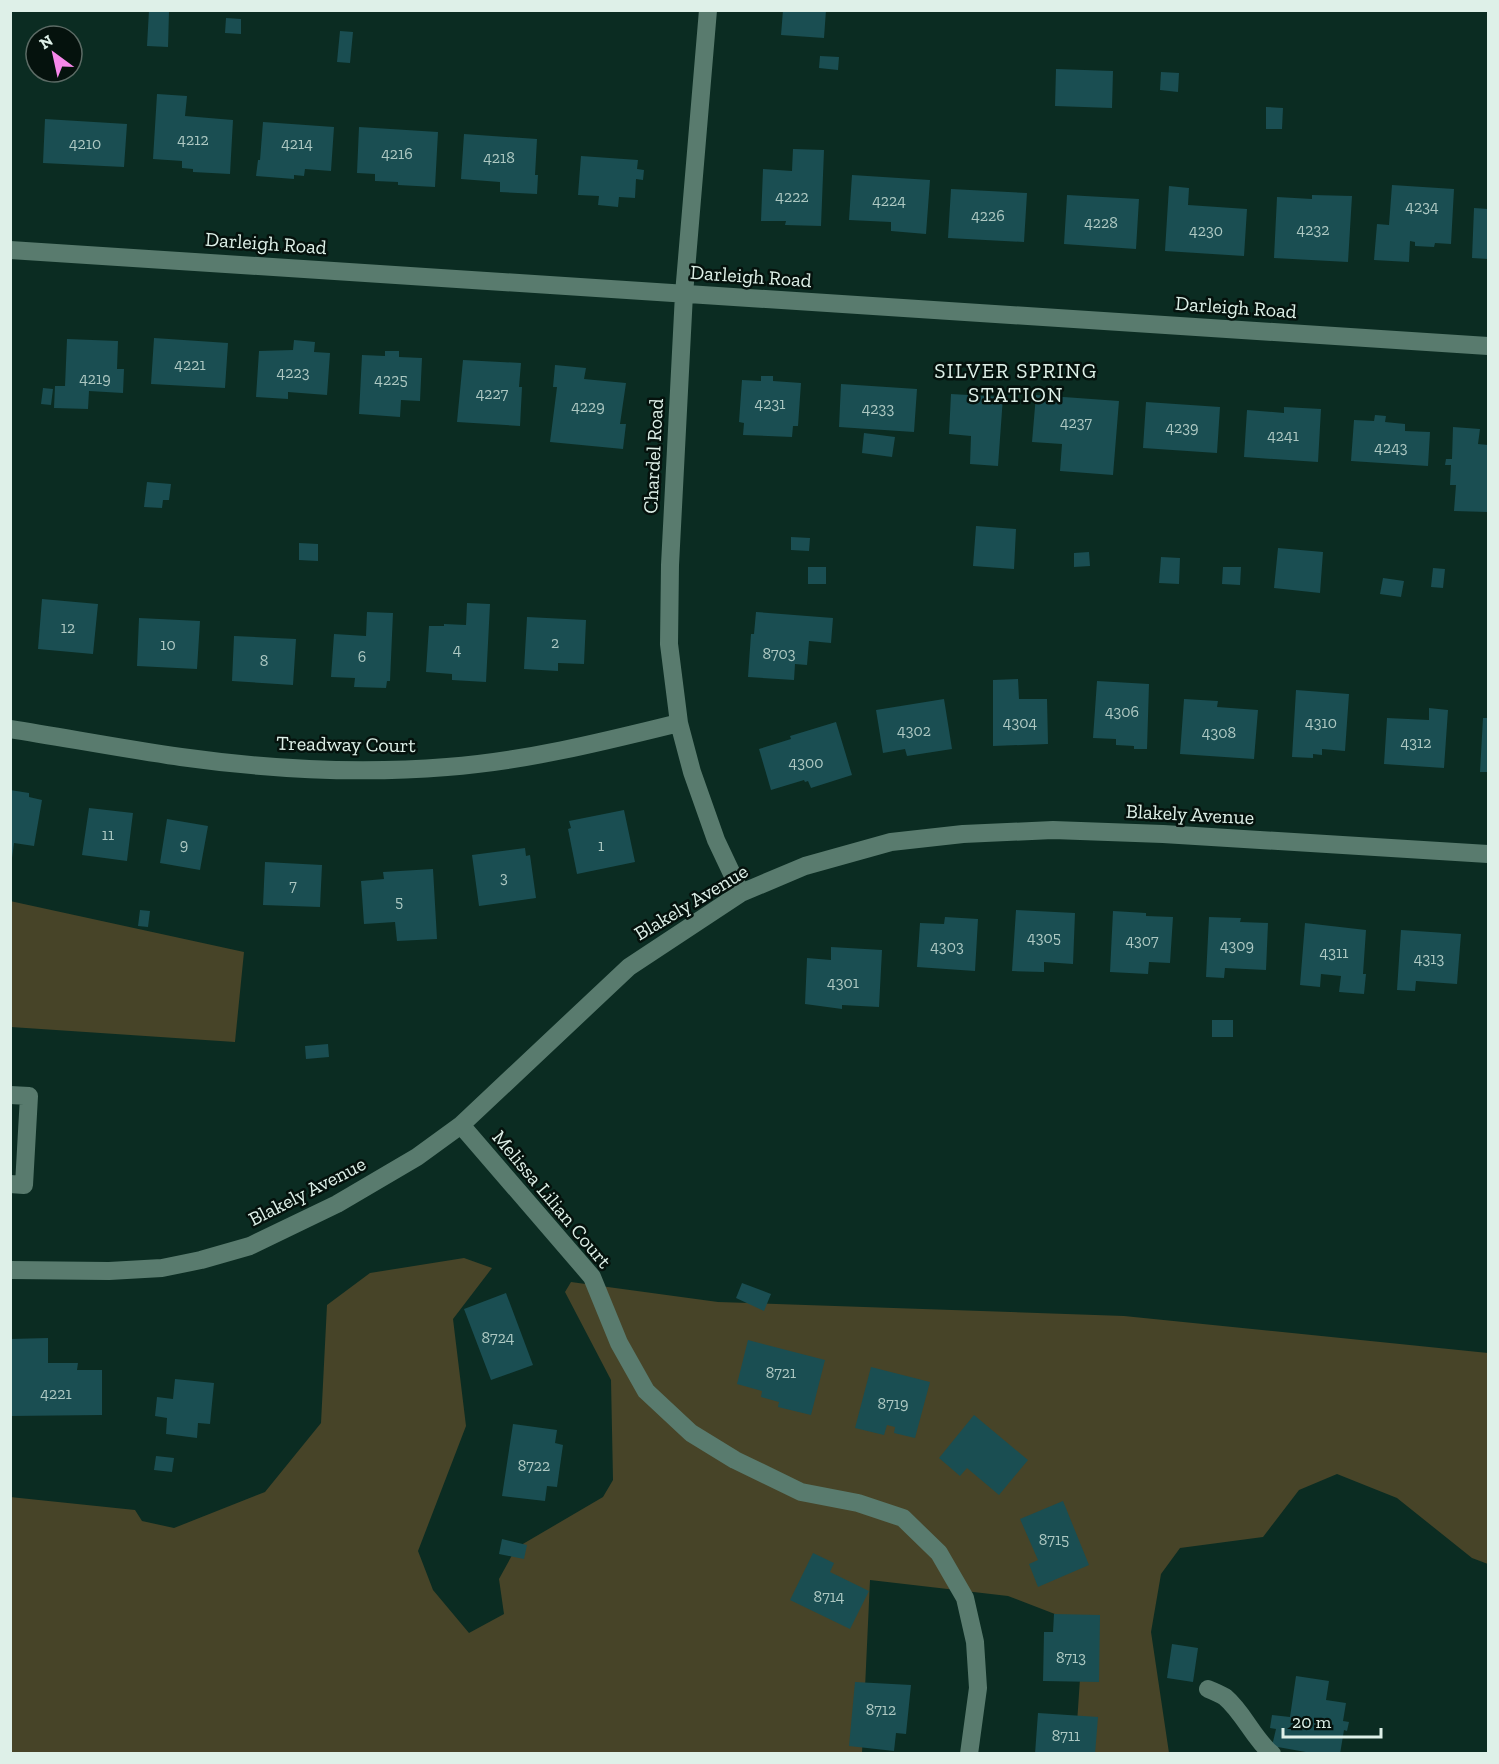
<svg xmlns="http://www.w3.org/2000/svg" width="1499" height="1764" font-family="'Zilla Slab',serif">
<style>
.green{fill:#474428}
.building{fill:#1a4e52}
.lines{fill:none;stroke-linecap:round;stroke-linejoin:round}
.minor{stroke:#597b6e;stroke-width:18}
.labels{text-anchor:middle;dominant-baseline:central;stroke-width:5;stroke-linejoin:round;paint-order:stroke}
.number-label{font-size:16px;fill:#adc8c2}
.street-label{font-size:20px;fill:#def0e8;stroke:#05120d}
.neighbourhood-label{font-size:21px;letter-spacing:1.5px;fill:#def0e8;stroke:#05120d}
</style>
<rect width="100%" height="100%" fill="#0b2c22"/>
<!-- green -->
<path class="green" d="M10,901L244,952L235,1042L11,1027Z
M464,1258L492,1268L453,1319L466,1426L418,1551L433,1590L469,1633L504,1614L499,1579L516,1548L603,1497L613,1480L611,1380L565,1292L571,1282L718,1302L1124,1316L1488,1353V1564L1472,1558L1397,1498L1337,1474L1299,1490L1263,1537L1180,1548L1161,1574L1151,1632L1169,1753H1075L1082,1649L1060,1616L1008,1596L870,1580L862,1753H11L10,1497L135,1510L142,1521L174,1528L265,1492L321,1423L327,1305L370,1273Z"/>
<!-- building -->
<path class="building" d="M149,10L169,11L168,47L147,46Z
M783,10H826L824,38L781,35Z
M226,18L241,19V34L225,33Z
M340,31L353,32L350,63L337,62Z
M820,56L839,57L838,70L819,68Z
M1056,69L1113,71L1112,108L1055,106Z
M1161,72L1179,73L1178,92L1160,90Z
M157,94L187,96L185,116L233,120L230,174L193,172V169L182,168V161L153,159Z
M1266,107L1283,108L1282,129H1266Z
M45,119L127,124L124,167L43,163Z
M263,122L334,127L331,171L305,169L304,176L294,175V179L256,176L258,160H260Z
M359,127L438,132L435,187L398,185V182L375,181V174L357,173Z
M464,134L537,139L535,175H538L537,194L500,192V182L461,179Z
M793,149L824,150L821,226L785,225L786,221H761L763,169L792,171Z
M581,156L638,160L637,169L644,170L643,180L636,179L635,198L619,197L618,207L598,205L599,196L578,195Z
M852,175L930,180L926,234L891,231V222L849,220Z
M1392,185L1454,189L1451,244L1435,243L1434,247L1415,246V242L1410,241L1409,262L1374,260L1377,224L1389,225Z
M1169,186L1189,188L1188,205L1247,209L1244,256L1165,251Z
M951,189L1027,193L1024,242L948,238Z
M1067,195L1139,199L1136,249L1064,244Z
M1312,195L1352,196L1348,262L1274,258L1277,197L1312,199Z
M1474,208L1488,209V259L1472,258Z
M154,338L228,343L225,388L151,384Z
M67,339L118,341L117,369H124L123,393L89,391L88,409L54,408L55,386H65Z
M294,340L315,342L314,352L330,353L327,395L288,392V399L256,397L259,351L293,350Z
M385,351H399V357L422,358L420,401L401,400L400,417L359,414L362,355L385,356Z
M463,360L521,363L519,387H522L520,426L457,422Z
M555,365L586,368L584,379L626,383L620,424H626L623,449L550,442L557,387H553Z
M761,376H773V381L801,383L798,426H793L792,437L743,435L744,423L739,422L742,380L761,381Z
M841,384L917,389L914,432L839,427Z
M43,388L53,389L51,405L41,404Z
M951,394L1003,397L998,466L970,464L971,436L949,434Z
M1036,395L1119,401L1113,475L1060,471L1062,444L1032,442Z
M1146,402L1220,407L1217,453L1143,448Z
M1284,407L1321,409L1318,462L1244,457L1247,410L1284,413Z
M1375,415L1386,416L1385,422L1405,424V431L1430,432L1428,466L1351,461L1354,420L1374,421Z
M1453,427L1480,429L1478,444L1488,445V512L1454,511L1456,485H1450L1451,465H1445L1446,459H1452Z
M864,433L895,437L892,457L862,453Z
M147,482L171,484L169,500H163L162,508L144,507Z
M976,526L1016,529L1014,569L973,566Z
M791,537L810,538L809,551L791,550Z
M299,543L318,544V561L299,560Z
M1278,548L1323,552L1320,593L1274,588Z
M1089,552L1090,566L1074,567V553Z
M1161,557L1180,558L1179,584L1159,583Z
M808,567H826V584H808Z
M1223,567H1241L1240,585L1222,584Z
M1433,568L1445,569L1443,588L1431,587Z
M1383,578L1404,581L1401,597L1380,594Z
M42,599L98,604L93,654L38,649Z
M467,603L490,604L486,682L452,680V674L426,672L429,626H444V624L466,625Z
M367,612L393,613L390,681H387L386,688L354,687L355,678L331,677L334,634L366,636Z
M756,612L833,618L831,643L809,641L807,665L795,664L794,680L748,677L751,634H754Z
M527,617L586,620L584,664L558,663V671L524,669Z
M139,618L200,621L197,669L137,666Z
M234,636L296,639L293,685L232,681Z
M1018,679L1019,699H1047L1048,744L993,746V680Z
M1097,681L1149,684L1147,749H1134V746L1116,745V739L1093,738Z
M1296,690L1349,694L1345,751L1322,749V755L1313,754V758L1292,757Z
M944,699L952,749L907,756L905,749L883,753L876,710Z
M1184,699L1218,701L1217,707L1258,710L1254,759L1180,754Z
M1429,708L1448,710L1444,768L1384,764L1387,718L1429,720Z
M1483,718H1488V772H1480Z
M836,722L852,775L811,788L808,781L805,782L804,780L771,790L759,749L791,739L790,736Z
M10,790L29,793V797L42,800L34,846L14,843L12,858Z
M89,808L133,813L127,861L82,855Z
M624,810L635,862L577,874L568,829L571,828L569,821Z
M167,819L208,826L200,870L160,863Z
M525,848L526,856L530,855L536,898L479,906L472,855Z
M265,862L322,865L320,907L263,905Z
M433,869L437,939L397,941L395,922L364,924L361,881L384,879L383,872Z
M140,910L150,911L148,927L138,926Z
M1016,910L1075,913L1073,964L1044,962V972L1012,971Z
M1113,911L1146,913V916L1173,917L1170,963L1149,962L1148,974L1110,972Z
M945,917L978,919L975,971L917,967L920,923L944,924Z
M1209,917L1241,918L1240,922L1268,923L1266,970L1225,968L1224,978L1206,977Z
M1305,923L1366,930L1363,974H1366L1364,994L1339,992L1341,976L1321,974L1320,987L1300,985Z
M1401,930L1461,934L1457,984L1416,981L1415,991L1397,990Z
M831,947L882,950L879,1007L842,1005V1009L805,1004L807,958L831,960Z
M1212,1020H1233V1037H1212Z
M328,1044L329,1057L306,1059L305,1046Z
M742,1283L771,1294L764,1311L736,1298Z
M506,1293L533,1365L491,1380L464,1309Z
M48,1338V1363H78L77,1370H102V1415L10,1416V1339Z
M748,1340L825,1360L811,1415L778,1407L779,1402L761,1397L762,1391L737,1384Z
M871,1367L930,1382L915,1438L894,1433L895,1427L887,1425L884,1435L855,1428Z
M175,1379L214,1383L210,1424L198,1423L197,1438L166,1434L167,1418L155,1416L157,1397L173,1399Z
M974,1415L1028,1460L999,1495L967,1468L960,1476L939,1458Z
M513,1424L557,1430L555,1443L563,1445L557,1487L547,1486L545,1501L502,1496Z
M156,1456L174,1458L172,1472L154,1470Z
M1063,1501L1089,1565L1038,1587L1029,1564L1038,1560L1020,1519Z
M502,1539L527,1545L524,1559L499,1554Z
M813,1553L834,1563L830,1572L869,1591L850,1629L790,1600Z
M1054,1614L1100,1615L1099,1682L1043,1681L1044,1632H1053Z
M1172,1644L1198,1648L1193,1682L1167,1678Z
M1296,1676L1329,1681L1326,1700L1346,1703L1343,1721L1349,1722L1347,1731L1344,1730L1340,1754H1317L1272,1746L1276,1729L1270,1728L1272,1715L1290,1717Z
M855,1682L911,1685L906,1734L896,1733L894,1751L849,1746Z
M1038,1713L1098,1717L1095,1754H1035Z"/>
<g class="lines">
<!-- minor -->
<path class="minor" d="M708,10L684,294L670,565L669,644L679,723L692,772L716,840L741,893
M10,250L1488,346
M10,729C67,738 124,749 181,757C267,769 361,774 447,767C526,761 602,742 679,723
M10,1095L29,1096L24,1185L10,1184
M461,1125L592,1277L619,1343L646,1391L691,1433L735,1460L801,1492L858,1503L903,1518L939,1553L965,1598L975,1642L978,1688L969,1754
M10,1270L109,1271L162,1268L201,1260L250,1246L337,1204L417,1157L461,1125L629,967L741,893L805,866L891,842L963,834L1053,830L1163,834L1488,854
M1208,1689C1213,1691 1220,1694 1225,1697C1244,1713 1253,1738 1272,1754"/>
</g>
<g class="labels">
<!-- number labels -->
<g class="number-label">
<text x="193" y="139">4212</text>
<text x="85" y="143">4210</text>
<text x="297" y="143">4214</text>
<text x="397" y="153">4216</text>
<text x="499" y="157">4218</text>
<text x="792" y="196">4222</text>
<text x="889" y="200">4224</text>
<text x="1422" y="206">4234</text>
<text x="988" y="215">4226</text>
<text x="1101" y="222">4228</text>
<text x="1313" y="229">4232</text>
<text x="1206" y="230">4230</text>
<text x="190" y="364">4221</text>
<text x="293" y="372">4223</text>
<text x="95" y="378">4219</text>
<text x="391" y="379">4225</text>
<text x="492" y="393">4227</text>
<text x="770" y="403">4231</text>
<text x="588" y="406">4229</text>
<text x="878" y="408">4233</text>
<text x="1076" y="422">4237</text>
<text x="1182" y="427">4239</text>
<text x="1283" y="435">4241</text>
<text x="1391" y="447">4243</text>
<text x="68" y="627">12</text>
<text x="555" y="642">2</text>
<text x="168" y="644">10</text>
<text x="457" y="649">4</text>
<text x="779" y="653">8703</text>
<text x="362" y="656">6</text>
<text x="264" y="660">8</text>
<text x="1122" y="711">4306</text>
<text x="1020" y="722">4304</text>
<text x="1321" y="722">4310</text>
<text x="914" y="730">4302</text>
<text x="1219" y="732">4308</text>
<text x="1416" y="742">4312</text>
<text x="806" y="762">4300</text>
<text x="108" y="834">11</text>
<text x="184" y="844">9</text>
<text x="601" y="845">1</text>
<text x="504" y="877">3</text>
<text x="293" y="885">7</text>
<text x="399" y="901">5</text>
<text x="1044" y="937">4305</text>
<text x="1142" y="940">4307</text>
<text x="1237" y="945">4309</text>
<text x="947" y="946">4303</text>
<text x="1334" y="952">4311</text>
<text x="1429" y="958">4313</text>
<text x="843" y="982">4301</text>
<text x="498" y="1337">8724</text>
<text x="781" y="1372">8721</text>
<text x="56" y="1393">4221</text>
<text x="893" y="1403">8719</text>
<text x="534" y="1465">8722</text>
<text x="1054" y="1539">8715</text>
<text x="829" y="1596">8714</text>
<text x="1071" y="1657">8713</text>
<text x="881" y="1709">8712</text>
<text x="1066" y="1735">8711</text>
</g>
<!-- street labels -->
<g class="street-label">
<text transform="translate(266 243) rotate(4)">Darleigh Road</text>
<text transform="translate(751 276) rotate(4)">Darleigh Road</text>
<text transform="translate(1236 307) rotate(4)">Darleigh Road</text>
<text transform="translate(653 456) rotate(-87)">Chardel Road</text>
<text transform="translate(346 744) rotate(1)">Treadway Court</text>
<text transform="translate(1190 814) rotate(3)">Blakely Avenue</text>
<text transform="translate(691 902) rotate(-31)">Blakely Avenue</text>
<text transform="translate(307 1191) rotate(-27)">Blakely Avenue</text>
<text transform="translate(552 1199) rotate(50)">Melissa Lilian Court</text>
</g>
<!-- neighbourhood labels -->
<g class="neighbourhood-label">
<text x="1016" y="370">SILVER SPRING<tspan x="1016" dy="24">STATION</tspan></text>
</g>
</g>
<!-- border -->
<rect width="1499" height="1764" fill="none" stroke="#def0e8" stroke-width="24"/>
<!-- north arrow -->
<g transform="translate(54 54) rotate(327)"><circle r="28" fill="#05120d" stroke="#5c6b65" stroke-width="1.5"/>
<path d="M0-4.5L10 22L0 15L-10 22Z" fill="#f888eb"/>
<text y="-9" font-size="16" font-weight="bold" text-anchor="middle" fill="#def0e8">N</text>
</g>
<!-- scale -->
<path d="M1283 1728v9h98v-9" fill="none" stroke="#def0e8" stroke-width="3"/>
<text x="1292" y="1728" font-size="18" fill="#def0e8" stroke="#05120d" stroke-width="4.5" paint-order="stroke">20 m</text>
</svg>
